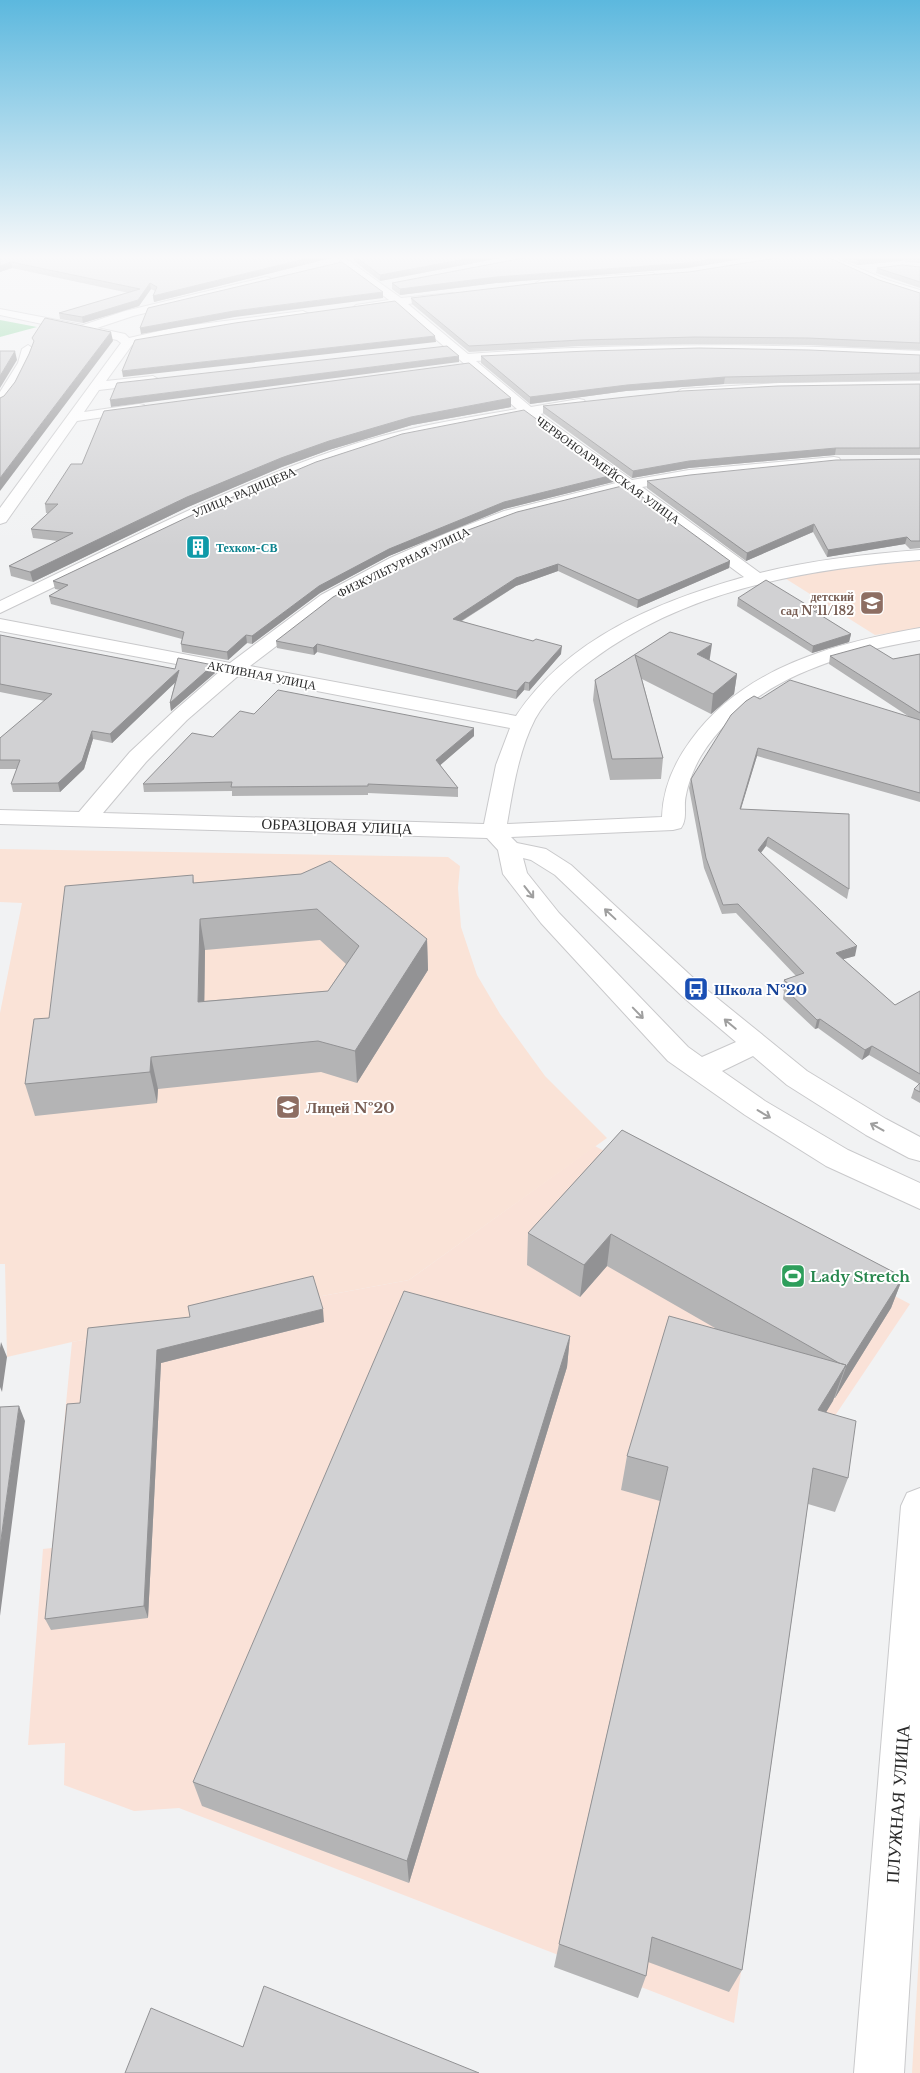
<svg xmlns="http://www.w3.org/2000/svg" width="920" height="2073" font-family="'Libre Baskerville',serif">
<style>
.industrial{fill:#fae2d8}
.education{fill:#fae3d7}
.forest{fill:#80d396}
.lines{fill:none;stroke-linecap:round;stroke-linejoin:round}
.minor-casing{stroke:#c9c9cb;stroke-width:2}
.minor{fill:#fff;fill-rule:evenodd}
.wall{fill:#b4b4b5;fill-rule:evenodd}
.shaded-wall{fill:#929294}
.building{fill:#d1d1d3;stroke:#929294;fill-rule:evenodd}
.oneway{stroke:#9f9f9f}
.labels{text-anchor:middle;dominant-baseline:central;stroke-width:4;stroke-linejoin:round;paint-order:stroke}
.far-street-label{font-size:12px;fill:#2a2a2a;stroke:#fff}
.far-culture-label{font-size:12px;font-weight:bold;fill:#0d838f;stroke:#fff;text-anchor:start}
.far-education-label{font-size:12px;font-weight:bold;fill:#785e54;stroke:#fff;text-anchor:end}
.street-label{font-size:15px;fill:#2a2a2a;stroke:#fff}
.transit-label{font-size:15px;font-weight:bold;fill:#164399;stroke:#fff;text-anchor:start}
.education-label{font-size:15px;font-weight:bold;fill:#785e54;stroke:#fff;text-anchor:start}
.leisure-label{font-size:15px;font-weight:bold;fill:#27864d;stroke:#fff;text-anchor:start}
.near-street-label{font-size:18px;fill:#2a2a2a;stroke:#fff}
</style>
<rect width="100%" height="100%" fill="#f1f2f3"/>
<!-- industrial -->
<path class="industrial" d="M595,1146L615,1157L622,1152L910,1304L816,1444L807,1493L734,2023L179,1808L134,1811L64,1785L65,1743L28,1745L43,1549L52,1548L72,1342L409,1280Z"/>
<!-- education -->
<path class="education" d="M920,559V629L875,635L783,577L819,570Z
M0,849L448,857L460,866L458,888L461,927L477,975L500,1014L545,1076L607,1138L409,1280L72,1342L7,1357L5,1264H0V1013L22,903L0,902Z
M920,1937V2073H912Z"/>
<!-- forest -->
<path class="forest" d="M0,320L37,327L0,337Z"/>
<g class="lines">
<defs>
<path id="minor" d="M818,257H832L887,280L920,290V297L879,284Z
M345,258L401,298L453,293L455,295L453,297L408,304L468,354C619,343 769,343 920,351V359C772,351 624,350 476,361L531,407L579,399L584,400L586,403L584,406L540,414L632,480L689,470L834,457L839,458L841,461L839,464L834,465L689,480L642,487L760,573C812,560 866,554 920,550V560C805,569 686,590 592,660C571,675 548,696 535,719C519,750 513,788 507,824L662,817C663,788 674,763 691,740C744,667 835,643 920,628V640C838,654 747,681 701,756C695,766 688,783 686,795C683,806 688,818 681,828L673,830L511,837L517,843L546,849L571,865L701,985L807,1071L886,1119L920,1137V1161L909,1158L866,1135L787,1085L753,1056L722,1071L765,1101L848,1150L920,1183V1209L826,1166L745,1115L668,1061L541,923L503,874L498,850L487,838L0,824V810L79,812L130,752L173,712L219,672L0,631V619L230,663L321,595L390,558L447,533L504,511L616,483L525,416L446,429L390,442L349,455L233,501L0,613V601C112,548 222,489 339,449C397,429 457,419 517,409L396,305L356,309L354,307L356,305L389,300L341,263L340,261ZM626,490L744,577C657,602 568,638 516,716L250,666L333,603L402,566L459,539L516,517ZM238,676L510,728L496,765L484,824L103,813L146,762L187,720ZM523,858L531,860L555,875L683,997L736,1042L702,1057L688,1047L559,913L527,873Z
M653,273L658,276L657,278L541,286L536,283L541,280Z
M266,277L270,278L271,280L270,282L133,316L97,328L125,334L129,338L177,327L303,311L309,314L303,317L177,335L132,345L106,381L153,376L160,380L158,383L99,390L84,412L139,404L144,405L146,408L144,411L77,421L6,522L0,524V508L121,343L117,340L0,315V309L83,325L125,311Z
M28,345L34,349C31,361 12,404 0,407V392L18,363L22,349Z
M920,381V389L780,391L682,397L675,393L682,389L780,383Z
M920,1488V1815L904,2073H854L901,1506L907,1493Z"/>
</defs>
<!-- minor casing -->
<use href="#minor" class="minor-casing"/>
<!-- minor -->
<use href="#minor" class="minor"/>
</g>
<!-- wall -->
<path class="wall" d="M0,257H335L154,302L153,296L155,291L151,289L139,306L83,323L60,319L59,313L129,293L12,268L0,272Z
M353,257H505L380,281L354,261Z
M837,257H920V263L901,261L857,265Z
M920,267V288L876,273L877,268Z
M688,268L496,283L400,295L392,289V283Z
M689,272L879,280L920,293V350L807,345L694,344L581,346L469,352L412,304L411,298Z
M920,355V380L724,384L626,391L530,404L481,363V356Z
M920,384V455H835L689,468L632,478L543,413V406Z
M511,398V407L412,425L329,450L282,467L188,507L33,582L11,576L9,566L58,541L33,538L31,529L48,513H46L45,504L82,464Z
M920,459V548L910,549L905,544L827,557L813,532L746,561L647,488V481Z
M613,475V482L504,509L389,556L320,593L252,644L247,643L228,660L182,652L181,644L182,639L51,604L49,596L60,590L55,589L53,581Z
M403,560L730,561L729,568L637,608L558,571L516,586L462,621L561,654L529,691L524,690L516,699L317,652L314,655L277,648L276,641Z
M738,598L817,613L851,634L849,642L812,653L737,606Z
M670,632L710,661L737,674L734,694L711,714L642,679L663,758L661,779L610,780L593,700L595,680Z
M0,635L175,669L215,673L171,711L170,703L175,682L112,743L93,739L84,769L60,792H13L11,784L17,769H0V738L45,701L0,692Z
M920,654V802L757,756L741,809L849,889L847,899L766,846L761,853L855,956L843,959L895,1005L920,991V1103L911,1098L914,1089L919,1084L869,1055L862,1060L818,1028L815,1029L783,999L784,991L782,989L784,980L796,976L736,913L722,914L704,868L689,788L691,779L760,699L911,718L829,664L830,656L893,659Z
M254,714L474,736L440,765L458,788V797L368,793V795L232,796V791L144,792L143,784L213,737Z
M301,874L427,939L428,970L357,1083L321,1072L158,1089L157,1103L35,1116L25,1084L49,1018L193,875L194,883ZM320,940L346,964L328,991L204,1001L205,950Z
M622,1130L903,1277L891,1308L835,1398H834L826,1412L848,1478L835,1512L808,1504L742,1970L729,1992L648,1962L646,1976L638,1998L554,1967L559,1944L660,1501L621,1490L627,1456L715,1328L607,1266L580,1297L527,1265L528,1233Z
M324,1322L161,1363L148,1618L51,1630L45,1619L80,1403L88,1328Z
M570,1336L567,1367L409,1883L202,1806L193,1782Z"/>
<!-- shaded-wall -->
<path class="shaded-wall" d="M313,257H335L154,302L153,296Z
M476,257H505L380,281V275Z
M723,257H755L688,268L496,283L400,295V289L496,277Z
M887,257H902L901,261L857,265L858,260Z
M11,262L12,268L0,272V266Z
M150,283L151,289L139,306L83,323L82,317L138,300Z
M383,292V298L235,317L141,334L140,328L234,311Z
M111,332L113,341L0,491V478Z
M435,336L436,342L123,377L122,371Z
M15,351L17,360L0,388V376Z
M459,356V362L111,407L110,400Z
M725,377L724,384L626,391L530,404V397L627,385Z
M511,398V407L412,425L329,450L282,467L188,507L33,582L30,572L187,497L281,458L329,441L411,417Z
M836,448L835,455L689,468L632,478L633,471L689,461Z
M613,475V482L504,509L389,556L320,593L252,644V636L319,586L389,549L504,502Z
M814,524L813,532L746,561L747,553Z
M907,537L905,544L827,557L828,550Z
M730,561L729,568L637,608L638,600Z
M558,564V571L516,586L453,626V619L516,578Z
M851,634L849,642L812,653L813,646Z
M246,635L247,643L228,660L227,652Z
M317,644V652L314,655L313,648Z
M712,644L709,664L697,654Z
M562,646L561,654L529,691V683Z
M213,665L215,673L171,711L170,703Z
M179,670L180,678L112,743L110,734Z
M737,674L734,694L711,714L713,694Z
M525,682L524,690L516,699L517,691Z
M474,728V736L437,768L436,760Z
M92,731L93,739L84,769L60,792L58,783Z
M758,748L757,756L738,818L740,809Z
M768,837L766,846L756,859L758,850Z
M200,919L205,950L204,1033L198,1002Z
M427,939L428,970L357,1083L355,1051Z
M857,946L855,956L833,962L836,953Z
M820,1019L818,1028L815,1029L817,1020Z
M872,1046L869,1055L862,1060L865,1050Z
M151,1057L158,1089L157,1103L150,1072Z
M611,1234L607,1266L580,1297L584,1265Z
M903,1277L891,1308L835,1398L846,1367Z
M323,1309L324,1322L161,1363L148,1618L144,1606L157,1350Z
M570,1336L567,1367L409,1883L407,1861Z
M1,1342L7,1357L2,1392L0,1387V1348Z
M846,1365L833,1401L806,1445L818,1410Z
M19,1406L25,1421L0,1616V1547Z"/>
<!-- building -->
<path class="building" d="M0,257H313L153,296L157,287L150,283L138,300L82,317L59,313L140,289L11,262L0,266Z
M356,257H476L380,275Z
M529,257H723L688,263L496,277L400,289L392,283Z
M783,257H827L879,280L920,293V343L808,338L695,337L581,340L469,346L411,298L547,282L689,272Z
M852,257H887L858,260Z
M342,262L383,292L234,311L140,328L148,308Z
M902,265L920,267V282L877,268Z
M395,301L435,336L122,371L135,340L235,323Z
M45,318L111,332L0,478V398L4,396L15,382L29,354L34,341L32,338Z
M447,346L459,356L110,400L117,383Z
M699,348L810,350L920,355V373L725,377L627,385L530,397L481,356L587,351Z
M0,351H15L0,376Z
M469,363L511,398L411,417L329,441L281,458L187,497L30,572L9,566L73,533L31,529L58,504H45L71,464H82L104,411Z
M920,384V448H836L689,461L633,471L543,406L682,391L778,386Z
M524,410L613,475L504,502L389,549L319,586L252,636L246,635L227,652L181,644L184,632L49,596L68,585L53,581L209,507L316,462L402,434Z
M920,459V541H911L907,537L828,550L814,524L747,553L647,481L690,475L836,460Z
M626,485L730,561L638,600L558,564L516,578L453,619L533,641L536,639L562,646L529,683L525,682L517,691L317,644L313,648L276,641L333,597L403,560L460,533L517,512Z
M766,580L817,611H814L851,634L813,646L738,598Z
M670,632L712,644L697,654L737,674L713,694L635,655L663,758L612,759L595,680Z
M0,635L175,669L178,658L213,665L170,703L179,670L110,734L92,731L82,761L58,783L11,784L20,760H0V738L52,694L0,684Z
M870,645L893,659L920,654V713L830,656Z
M790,680L920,720V793L758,748L740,809L849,814V889L768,837L758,850L857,946L836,953L895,1005L920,991V1074L872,1046L865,1050L820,1019L817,1020L785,989L792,987L784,980L804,973L738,904L723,905L706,858L691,779L731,715L746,701L754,696L760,699Z
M278,690L474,728L436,760L458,788L368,784V786L231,787L232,782L143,784L192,733L213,737L240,711L254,714Z
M330,861L427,939L355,1051L318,1041L151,1057L150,1072L25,1084L34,1019L49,1018L65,886L193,875V883L301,874ZM317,909L359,946L328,991L198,1002L200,919Z
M920,1083V1092L914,1089Z
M622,1130L903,1277L846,1367H845L846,1365L839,1363L611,1234L584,1265L528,1233Z
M313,1276L323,1309L157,1350L144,1606L45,1619L67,1404L80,1403L88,1328L190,1317L188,1306Z
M404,1291L570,1336L407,1861L193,1782Z
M669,1316L846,1365L818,1410L856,1421L848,1478L813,1468L742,1970L652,1937L646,1976L559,1944L668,1467L627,1456Z
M19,1406L0,1547V1407Z
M264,1986L479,2073H125L151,2008L243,2047Z"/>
<!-- one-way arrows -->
<defs><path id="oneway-shaft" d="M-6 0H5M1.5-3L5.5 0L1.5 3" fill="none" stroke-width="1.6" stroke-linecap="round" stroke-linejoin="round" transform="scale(1.25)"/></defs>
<g class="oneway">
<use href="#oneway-shaft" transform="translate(529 892) rotate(52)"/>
<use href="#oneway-shaft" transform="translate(610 914) rotate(-137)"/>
<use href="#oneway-shaft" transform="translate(638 1013) rotate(46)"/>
<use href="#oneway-shaft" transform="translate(730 1024) rotate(-140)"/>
<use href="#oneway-shaft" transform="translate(764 1114) rotate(31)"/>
<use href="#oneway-shaft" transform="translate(877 1127) rotate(-151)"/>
</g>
<!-- sky -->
<linearGradient id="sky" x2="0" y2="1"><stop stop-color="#5cb8de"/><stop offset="0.47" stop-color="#f9f9fa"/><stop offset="1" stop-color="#f9f9fa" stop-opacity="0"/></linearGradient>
<rect width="920" height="547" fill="url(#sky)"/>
<!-- icons -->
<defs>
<symbol id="building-square" viewBox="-11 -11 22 22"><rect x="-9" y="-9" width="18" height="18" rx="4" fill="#0f9aa8" stroke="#fff"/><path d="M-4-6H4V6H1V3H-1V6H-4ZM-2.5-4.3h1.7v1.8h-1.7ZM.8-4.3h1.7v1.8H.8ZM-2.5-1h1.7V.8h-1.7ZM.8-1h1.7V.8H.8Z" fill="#fff"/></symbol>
<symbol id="school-square" viewBox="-11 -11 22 22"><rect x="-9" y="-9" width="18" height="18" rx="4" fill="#8d6e63" stroke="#fff"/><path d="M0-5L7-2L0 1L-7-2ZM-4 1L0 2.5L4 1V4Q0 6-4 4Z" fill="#fff"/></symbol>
<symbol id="bus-square" viewBox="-11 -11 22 22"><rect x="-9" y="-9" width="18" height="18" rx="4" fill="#1a4fb4" stroke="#fff"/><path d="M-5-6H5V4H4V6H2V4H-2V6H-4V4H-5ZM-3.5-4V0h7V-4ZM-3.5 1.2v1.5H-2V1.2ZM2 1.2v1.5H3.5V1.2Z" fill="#fff"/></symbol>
<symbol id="stadium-square" viewBox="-11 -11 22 22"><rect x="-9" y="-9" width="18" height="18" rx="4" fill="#2e9e5b" stroke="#fff"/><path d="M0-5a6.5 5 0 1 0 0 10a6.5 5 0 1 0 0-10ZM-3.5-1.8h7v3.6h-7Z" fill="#fff"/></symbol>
</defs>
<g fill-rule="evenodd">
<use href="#building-square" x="184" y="533" width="28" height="28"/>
<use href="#school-square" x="858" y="589" width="28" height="28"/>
<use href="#bus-square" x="682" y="975" width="28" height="28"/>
<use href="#school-square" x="274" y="1093" width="28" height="28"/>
<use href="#stadium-square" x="779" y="1262" width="28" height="28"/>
</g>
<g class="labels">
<!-- far-street labels -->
<g class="far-street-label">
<text transform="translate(608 470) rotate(36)">ЧЕРВОНОАРМЕЙСКАЯ УЛИЦА</text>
<text transform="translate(244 492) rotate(-23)">УЛИЦА РАДИЩЕВА</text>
<text transform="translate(403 562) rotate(-26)">ФИЗКУЛЬТУРНАЯ УЛИЦА</text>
<text transform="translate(262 675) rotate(11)">АКТИВНАЯ УЛИЦА</text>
</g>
<!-- far-culture labels -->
<g class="far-culture-label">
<text x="216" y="547">Техком-СВ</text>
</g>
<!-- far-education labels -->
<g class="far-education-label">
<text x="854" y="596">детский<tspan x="854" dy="14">сад №11/182</tspan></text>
</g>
<!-- street labels -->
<g class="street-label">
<text transform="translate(337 826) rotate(2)">ОБРАЗЦОВАЯ УЛИЦА</text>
</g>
<!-- transit labels -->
<g class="transit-label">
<text x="714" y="989">Школа №20</text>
</g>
<!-- education labels -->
<g class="education-label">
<text x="306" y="1107">Лицей №20</text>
</g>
<!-- leisure labels -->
<g class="leisure-label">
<text x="810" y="1276">Lady Stretch</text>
</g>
<!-- near-street labels -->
<g class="near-street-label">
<text transform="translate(898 1804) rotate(-86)">ПЛУЖНАЯ УЛИЦА</text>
</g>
</g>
</svg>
